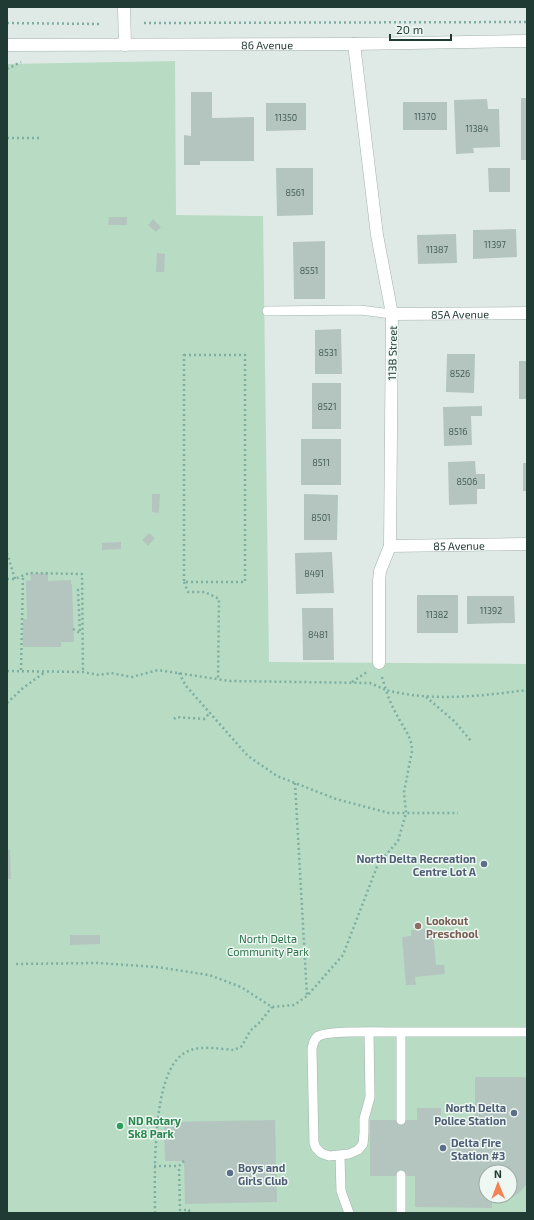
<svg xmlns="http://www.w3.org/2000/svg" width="534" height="1220" font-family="'Exo 2',sans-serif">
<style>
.green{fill:#b7dcc3;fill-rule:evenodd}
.building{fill:#b4c5bf}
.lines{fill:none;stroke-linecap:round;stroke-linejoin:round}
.service-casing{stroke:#a2b2ad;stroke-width:10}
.minor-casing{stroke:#a2b2ad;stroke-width:13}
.path{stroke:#7eaea2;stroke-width:2.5;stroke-dasharray:2 3;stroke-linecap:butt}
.service{stroke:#fff;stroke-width:9}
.minor{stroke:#fff;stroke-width:12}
.service-dot{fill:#5c6f8a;stroke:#eff7f3;stroke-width:1.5}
.education-dot{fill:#8d6e63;stroke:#eff7f3;stroke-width:1.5}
.leisure-dot{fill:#2e9e5b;stroke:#eff7f3;stroke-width:1.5}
.labels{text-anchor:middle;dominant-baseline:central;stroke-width:3;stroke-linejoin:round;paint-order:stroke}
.number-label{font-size:9px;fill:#455d57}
.street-label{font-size:11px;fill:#203a34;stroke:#eff7f3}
.service-label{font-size:11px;font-weight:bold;fill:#4e5e75;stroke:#eff7f3;text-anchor:end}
.education-label{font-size:11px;font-weight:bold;fill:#785e54;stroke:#eff7f3;text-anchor:start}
.park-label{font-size:11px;fill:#2a7149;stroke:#eff7f3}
.leisure-label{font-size:11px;font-weight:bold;fill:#27864d;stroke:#eff7f3;text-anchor:start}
</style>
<rect width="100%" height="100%" fill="#dfeae6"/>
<!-- green -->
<path class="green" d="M175,61L176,215L263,216L269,662L527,664V1213H7V64ZM486,1172H510V1196H486Z"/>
<!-- building -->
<path class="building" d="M191,92H212V118L254,117V161H200V165H184V135L191,136Z
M521,98H527V160H521Z
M487,99L488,109H499L500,147L473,148L474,153L456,154L454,100Z
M403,102H447V130H403Z
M266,103H306V130L266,131Z
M276,168H313V215L277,216Z
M488,168H510V192H489Z
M109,217H127V225H108Z
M153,219L161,227L156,232L148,225Z
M516,229L517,257L473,259V230Z
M456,234L457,263L418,264L417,235Z
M325,241V299H294L293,242Z
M157,253L165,254L164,272H156Z
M341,329L342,374H315V330Z
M447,354H475L474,393L446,392Z
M519,361H527V399H519Z
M312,383H341V429H312Z
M482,406V416H471L472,445L444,446L443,407Z
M301,439H341V485H301Z
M475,461L476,474H485V489H477V504L449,505L448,462Z
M523,463H527V491H523Z
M152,494H160L159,513L152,512Z
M304,494L338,495L337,540H304Z
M149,533L155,538L148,546L142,540Z
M121,542V549L102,550V543Z
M332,552L334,593L296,594L295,553Z
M48,573V581L71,580V584H72L74,642H61V647H23V619H27L26,581L31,580L30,574Z
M417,595H458V633H417Z
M467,596H514L515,623L467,624Z
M302,608H333L334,660H303Z
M7,850H10L11,879H7Z
M433,928L436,965H444L445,974L415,977L416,985H406L402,937L411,936V930Z
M70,935H100V944L70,945Z
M475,1077H527V1184L520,1192L511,1198L510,1195V1172H486V1196H492V1208L415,1207V1176H370V1120H417V1108H441V1121H475Z
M275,1120L277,1202L185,1204L184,1161H165L164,1122Z"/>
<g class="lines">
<defs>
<path id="service" d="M267,311L360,310L392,314
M369,1033L370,1097L364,1119V1133L363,1144L358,1150L349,1154L329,1156L321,1153L316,1148L314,1143L312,1049C313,1044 313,1041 317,1037C325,1030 386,1032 401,1032
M401,1120V1032H527
M340,1156L341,1191L349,1213
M401,1175V1213"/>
<g id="minor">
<path d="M124,7L125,45"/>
<path d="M354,44L377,235L392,314L390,546L380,571L379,581V663"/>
<path id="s1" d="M7,45L354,44L527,41"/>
<path id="s2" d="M392,314L527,313"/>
<path id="s3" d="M390,546L527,544"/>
</g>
</defs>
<!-- service casing -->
<use href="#service" class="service-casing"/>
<!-- minor casing -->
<use href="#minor" class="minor-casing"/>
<!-- path -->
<path class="path" d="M7,23L100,24
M144,23L527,22
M7,69L21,62
M7,138H40
M184,355H245V582H184Z
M7,553L15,579
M7,579H15L29,573L82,574L83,672
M184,582L188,592H205L219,599L218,679
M73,629L80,633L78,590H82
M21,670L23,576
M7,671L83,672L99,675L111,673L132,677L158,670L230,681L370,683L386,690C389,700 394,710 399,719C405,730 412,738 412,751L404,792L406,813L398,841L378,864L343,955L307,996L294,1005L272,1007L241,987L209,975L157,967L98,963L15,964
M179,673L186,686L248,756L277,776L336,799L389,813H458
M382,677L386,690C432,702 481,696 527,690
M352,682L367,672
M426,697L454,721L472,742
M7,703L23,688L45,672
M174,719L176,717L204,719L210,713
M295,783L307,996
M184,1161L179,1166L180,1210H189V1213
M154,1166H179
M155,1213C155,1177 151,1075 183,1054C196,1044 219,1049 234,1050L242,1046L250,1031L260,1022L272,1007"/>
<!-- service -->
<use href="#service" class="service"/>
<!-- minor -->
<use href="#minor" class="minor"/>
</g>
<!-- markers -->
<g class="service-dot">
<circle cx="484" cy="864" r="4"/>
<circle cx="514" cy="1113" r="4"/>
<circle cx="443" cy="1148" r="4"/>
<circle cx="230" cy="1173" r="4"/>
</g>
<circle class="education-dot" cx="418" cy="926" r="4"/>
<circle class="leisure-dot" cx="120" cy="1126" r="4"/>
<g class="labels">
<!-- number labels -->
<g class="number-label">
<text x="425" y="116">11370</text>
<text x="286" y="117">11350</text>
<text x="477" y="128">11384</text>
<text x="295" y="192">8561</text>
<text x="495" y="244">11397</text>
<text x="437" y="249">11387</text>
<text x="309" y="270">8551</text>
<text x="328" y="352">8531</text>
<text x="460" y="373">8526</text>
<text x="327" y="406">8521</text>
<text x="458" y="431">8516</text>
<text x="321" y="462">8511</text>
<text x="467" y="481">8506</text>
<text x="321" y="517">8501</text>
<text x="314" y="573">8491</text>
<text x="491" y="610">11392</text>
<text x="437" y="614">11382</text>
<text x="318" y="634">8481</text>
</g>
<!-- street labels -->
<g class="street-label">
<text stroke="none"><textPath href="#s1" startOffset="260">86 Avenue</textPath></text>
<text stroke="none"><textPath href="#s2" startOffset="68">85A Avenue</textPath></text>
<text transform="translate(392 353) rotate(-89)">113B Street</text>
<text stroke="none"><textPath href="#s3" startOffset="69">85 Avenue</textPath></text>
</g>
<!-- service labels -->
<g class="service-label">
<text x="476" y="858">North Delta Recreation<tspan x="476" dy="13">Centre Lot A</tspan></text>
<text x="506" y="1107">North Delta<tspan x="506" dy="13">Police Station</tspan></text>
<text x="451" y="1142" text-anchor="start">Delta Fire<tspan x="451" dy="13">Station #3</tspan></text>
<text x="238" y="1167" text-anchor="start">Boys and<tspan x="238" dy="13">Girls Club</tspan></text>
</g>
<!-- education labels -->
<g class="education-label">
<text x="426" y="920">Lookout<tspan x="426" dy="13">Preschool</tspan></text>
</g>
<!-- park labels -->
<g class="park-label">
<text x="268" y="938">North Delta<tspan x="268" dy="13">Community Park</tspan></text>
</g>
<!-- leisure labels -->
<g class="leisure-label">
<text x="128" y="1120">ND Rotary<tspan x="128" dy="13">Sk8 Park</tspan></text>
</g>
</g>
<!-- border -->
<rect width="534" height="1220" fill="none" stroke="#203a34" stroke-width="16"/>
<!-- north arrow -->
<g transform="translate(498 1184) rotate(359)"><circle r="19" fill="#eff7f3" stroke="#9caba7"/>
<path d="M0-3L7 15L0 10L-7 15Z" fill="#f48253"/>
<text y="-6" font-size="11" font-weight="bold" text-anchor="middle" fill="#203a34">N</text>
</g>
<!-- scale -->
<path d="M390 34v6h61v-6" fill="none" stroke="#203a34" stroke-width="2"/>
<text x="396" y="34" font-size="12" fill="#203a34" stroke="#eff7f3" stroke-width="3" paint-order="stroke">20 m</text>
</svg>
